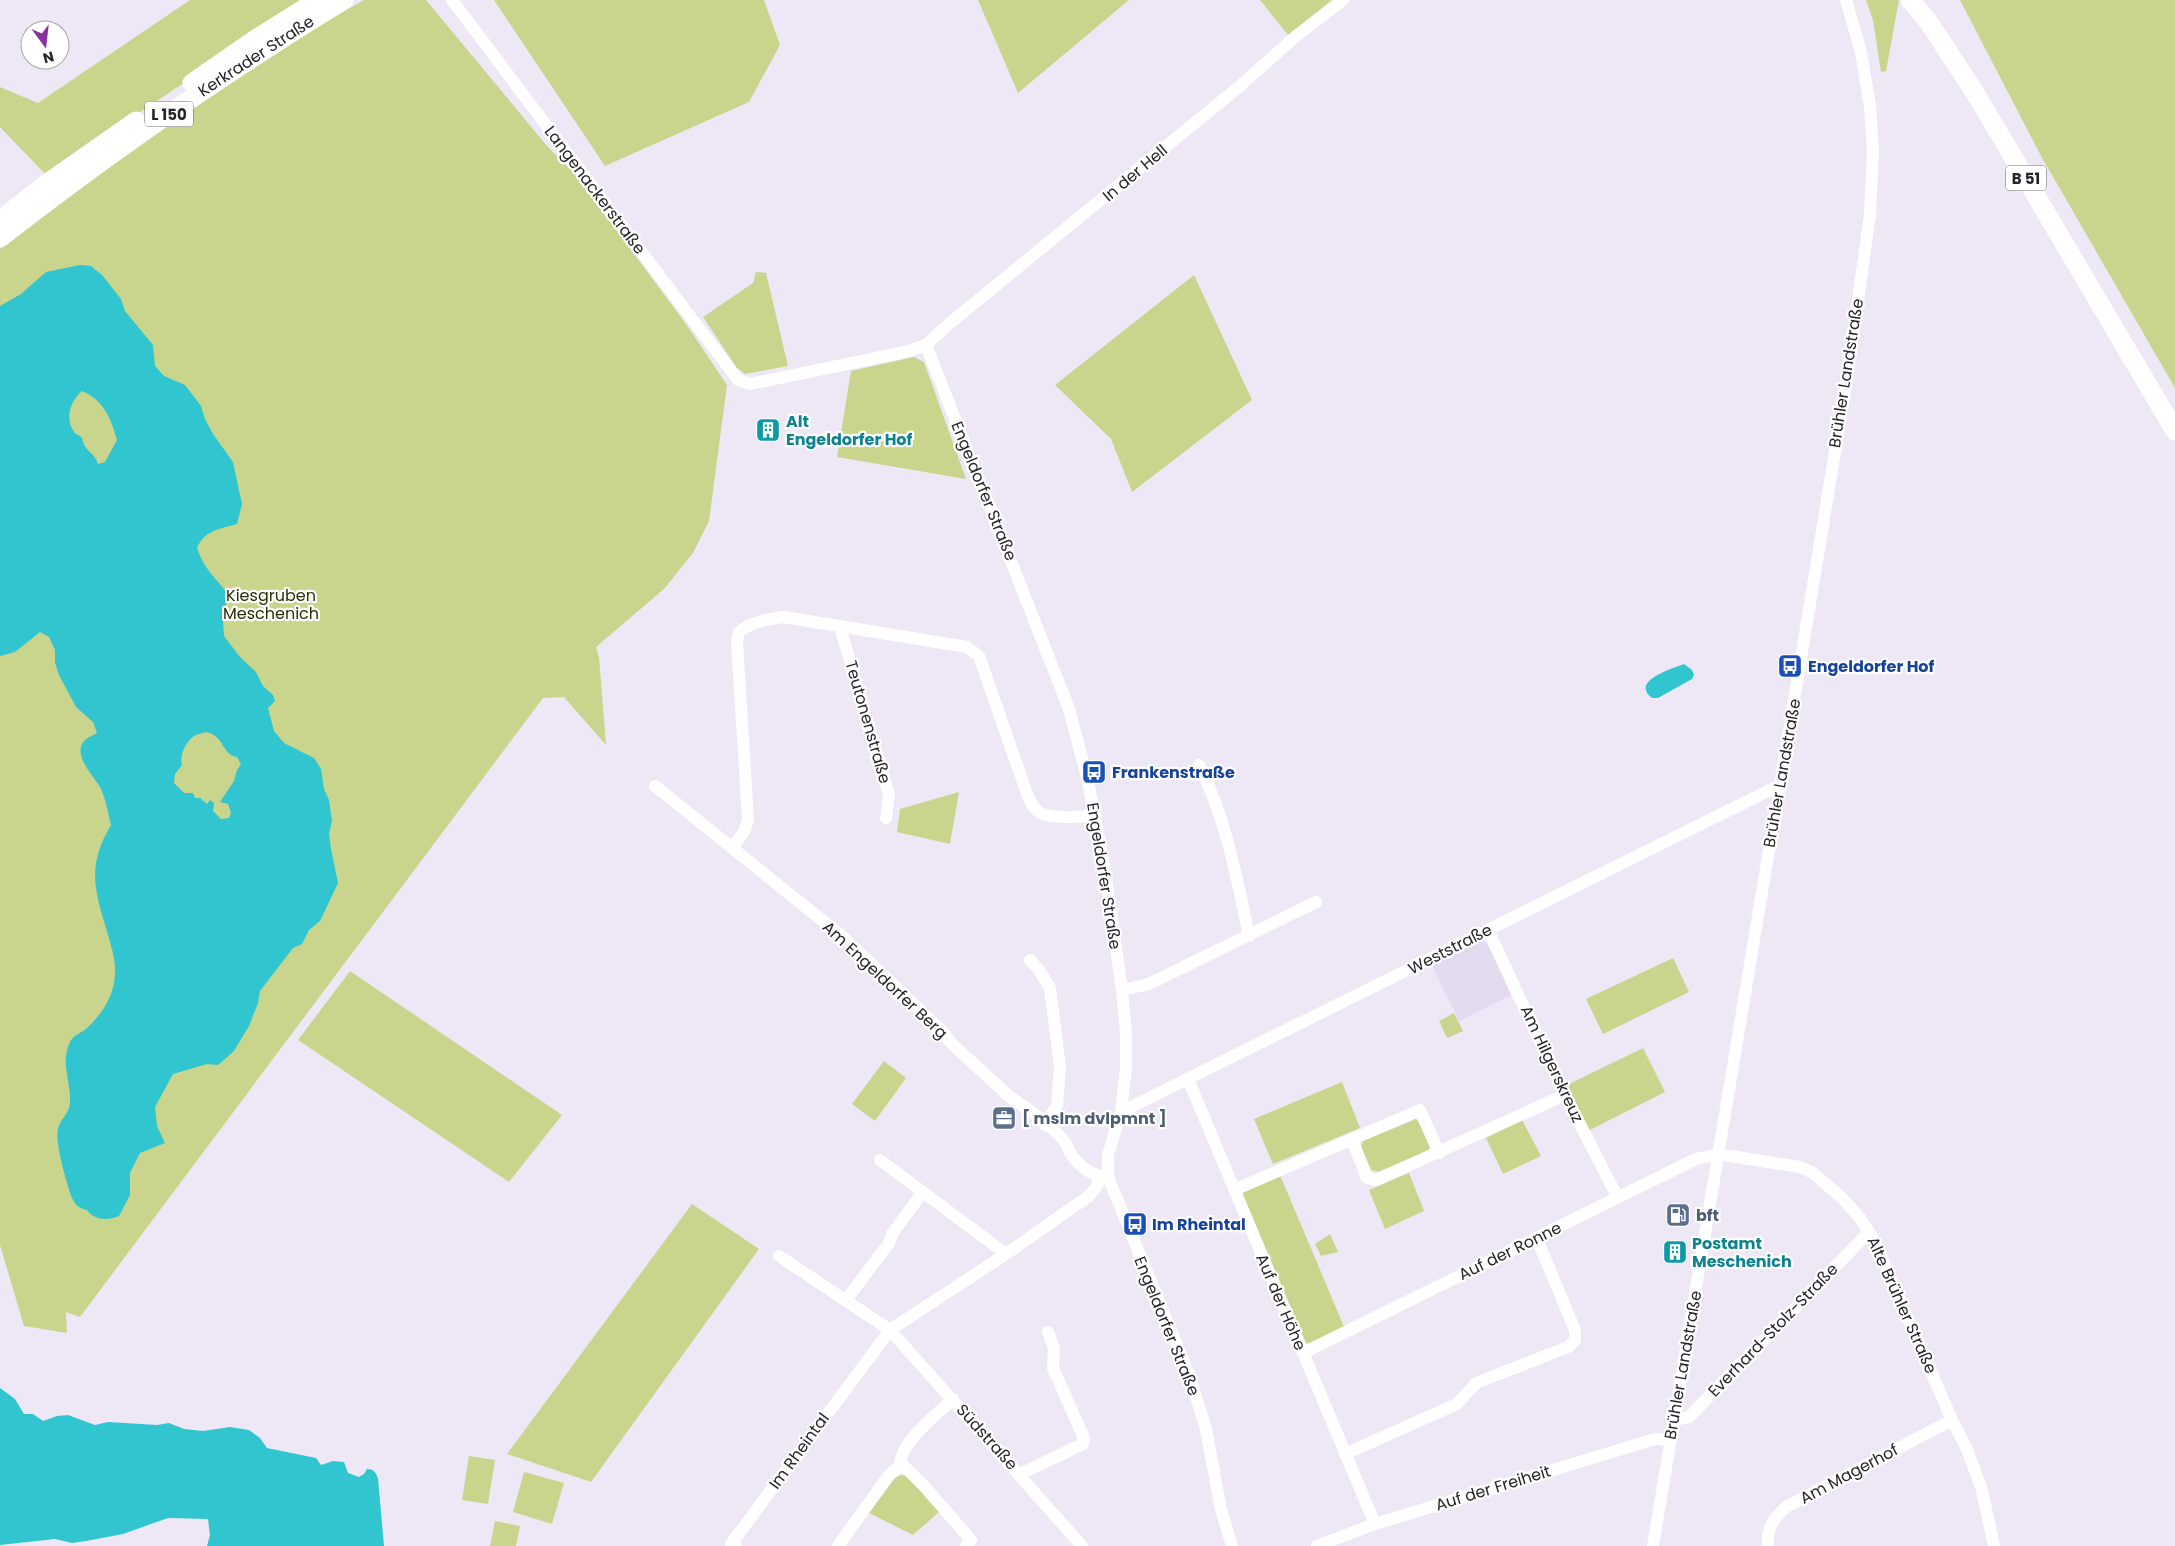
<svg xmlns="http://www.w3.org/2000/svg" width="2175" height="1546" font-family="Poppins,sans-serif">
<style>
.built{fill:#e4dbf0}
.green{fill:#c9d58c}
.water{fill:#31c5cf;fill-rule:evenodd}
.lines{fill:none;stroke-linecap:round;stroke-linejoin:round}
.minor{stroke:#fff;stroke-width:12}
.highway{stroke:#fff;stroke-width:19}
.labels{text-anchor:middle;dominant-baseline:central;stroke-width:4.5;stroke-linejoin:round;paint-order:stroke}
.shield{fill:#fff;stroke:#676669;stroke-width:1}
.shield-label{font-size:15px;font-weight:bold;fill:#262429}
.street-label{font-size:16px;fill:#262429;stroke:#fff}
.culture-label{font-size:16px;font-weight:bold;fill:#0d838f;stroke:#fff;text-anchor:start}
.park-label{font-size:16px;fill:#292e05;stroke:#fff}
.transit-label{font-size:16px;font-weight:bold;fill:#164399;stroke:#fff;text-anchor:start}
.service-label{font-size:16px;font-weight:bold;fill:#4e5e75;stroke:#fff;text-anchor:start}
</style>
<rect width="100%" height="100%" fill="#eee8f6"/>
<!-- built -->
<path class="built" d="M1481,940L1487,943L1511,995L1459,1021L1431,964Z"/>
<!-- green -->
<path class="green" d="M190,0H308L46,175L0,127V87L38,103Z
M364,0H426L547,146L574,173L686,324L727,385L709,521L693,553L664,589L596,647L599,657L606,745L564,697L543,698L80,1317L66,1312L67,1333L24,1326L0,1245V249L137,146L291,41Z
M494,0H764L780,45L749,102L605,166Z
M978,0H1129L1018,93Z
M1260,0H1332L1288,35Z
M1866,0H1899L1886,71L1881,72L1873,20Z
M1960,0H2175V388L2041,156Z
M756,272L766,273L788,366L745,374L737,368L703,317L753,283Z
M1194,275L1252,400L1132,492L1111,439L1055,385Z
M914,357L924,362L966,479L837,457L851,371Z
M959,792L950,844L897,832L900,809Z
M1673,958L1689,992L1603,1034L1586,999Z
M350,971L562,1115L509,1182L298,1040Z
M1454,1013L1463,1031L1447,1038L1439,1021Z
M1643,1048L1665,1092L1588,1131L1567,1085Z
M884,1061L906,1078L875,1121L852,1104Z
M1342,1082L1360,1128L1273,1164L1254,1119Z
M1416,1119L1418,1121L1430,1146L1429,1151L1378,1172L1371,1170L1361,1146L1363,1141Z
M1522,1120L1541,1156L1503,1174L1486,1138Z
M1409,1173L1424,1211L1385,1229L1369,1190Z
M1280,1175L1345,1329L1312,1344L1306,1343L1242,1194L1244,1190Z
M692,1204L759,1249L591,1482L507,1454Z
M1330,1234L1338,1252L1321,1256L1315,1244Z
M469,1456L495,1460L488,1504L462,1500Z
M524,1472L564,1483L552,1524L513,1512Z
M901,1475L908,1477L939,1512L913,1535L869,1513L895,1478Z
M495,1521L520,1526L516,1546H490Z"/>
<!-- water -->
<path class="water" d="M80,265L91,266L102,275L121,299L125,311L153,345L155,366L164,376L185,385L201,406L205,419L213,434L233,462L242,504L237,524C219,529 205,530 197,548C204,569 215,577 228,594L223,620L224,636L240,657L256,672L263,686L273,695L275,701L268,708L274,731L284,743L314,758L321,769L324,789L329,800L332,821L329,834L331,849L338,883L320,921L309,930L302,944L293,948L260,991L258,1003L249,1026L234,1051L218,1065L207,1064L173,1074L155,1107L157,1126L165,1143L140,1153L130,1173V1195L119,1216C107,1221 94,1220 87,1210C77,1208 75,1204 71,1196C66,1179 55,1145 58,1129C60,1119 70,1113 70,1102C71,1082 60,1062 70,1042C73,1035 82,1033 87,1028C102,1014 114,996 115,975C116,959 111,946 107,931C94,889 87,865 111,825C108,813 106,799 100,787C93,775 70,753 86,739C89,737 94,735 97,733L93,722L76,707L59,675L55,663V650L49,637L40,632L15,652L0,656V306L21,294L46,272ZM82,391C104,400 111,419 117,440L105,462L98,464C95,454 89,453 84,445C84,444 82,438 82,438C80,435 77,435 75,433C64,420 70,401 82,391ZM206,732C225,736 221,754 237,757L241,764L237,770L234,781L220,802L228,804L231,813L229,818L221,819L213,811L214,803L210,800L207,804L200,798H195L193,793H184L174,783L175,774L182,765C179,756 186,741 194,736C197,734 203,733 206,732Z
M1684,664L1692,670L1694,675L1692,679L1658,698H1652C1630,681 1671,669 1684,664Z
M0,1388L15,1399L24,1414H33L43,1421L57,1416L68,1415L95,1425L108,1422L157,1425L169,1423L184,1429L203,1431L230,1427L249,1430L260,1438L267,1448L316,1458L321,1465L333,1461L344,1462L348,1473L359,1477L364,1474L367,1469C374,1469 375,1472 378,1478L384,1546H207L210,1535L208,1519L168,1518L123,1534L86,1541L72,1543L55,1539L0,1545Z"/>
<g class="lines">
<!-- minor -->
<path class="minor" d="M452,0L738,380L750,384L905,352L926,345L950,323L1240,86L1295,37L1343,0
M926,345L1069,709L1088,781L1105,870L1122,990L1126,1033V1067L1121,1112L1108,1155V1177L1190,1377L1206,1429L1221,1510L1232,1546
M840,627L889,795L886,818
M1199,765C1226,818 1237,879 1249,936
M655,786L843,937L941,1030L951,1043L1010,1097C1025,1106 1054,1128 1065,1142C1067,1145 1068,1149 1070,1153C1080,1167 1091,1176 1108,1177
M732,848L745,830L748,819L737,642L739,632C751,622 768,619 784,617L967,647L979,656L1025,788C1028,796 1031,807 1039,812C1051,820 1081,816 1096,816
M1488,930L1565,1095L1618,1198
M1030,960L1039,970L1050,988L1060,1067L1057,1105L1045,1125
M1122,990L1149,984L1316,902
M1188,1079L1375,1524
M1121,1112L1780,785
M1352,1139L1367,1178L1376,1180L1565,1095
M880,1160L1006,1254
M1234,1190L1420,1110L1439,1153
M779,1256L890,1330L1082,1546
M846,1300L889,1243L892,1234L922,1193
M1303,1353L1696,1159L1718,1154L1800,1167L1813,1173L1842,1198L1860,1218L1874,1240L1952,1420L1967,1449L1982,1490L1994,1546
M1673,1420L1689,1417L1869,1232
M1345,1454L1457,1404L1476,1383L1568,1347L1575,1340V1330L1537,1239
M900,1466C900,1442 936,1415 953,1399
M1020,1474L1083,1444L1084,1438L1053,1368L1054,1348L1048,1332
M736,1546L731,1544L890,1330L1006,1254L1089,1196L1097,1186L1100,1177
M838,1546L889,1475L900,1466L905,1467L925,1487L971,1540L966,1546
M1317,1546L1375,1524L1655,1439L1670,1440
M1653,1546L1799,670L1846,385L1870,215L1873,152L1870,106L1861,52L1846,0
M1768,1546C1766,1529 1774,1518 1786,1507L1952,1420"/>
<!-- highway -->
<path class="highway" d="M1910,0L1928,21L1977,96L2175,431
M192,83L257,38L318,0
M0,220L46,184L136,121
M0,238C110,152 225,73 344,0"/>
</g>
<!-- icons -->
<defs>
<symbol id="building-square" viewBox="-11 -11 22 22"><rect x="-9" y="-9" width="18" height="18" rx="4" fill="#0f9aa8" stroke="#fff"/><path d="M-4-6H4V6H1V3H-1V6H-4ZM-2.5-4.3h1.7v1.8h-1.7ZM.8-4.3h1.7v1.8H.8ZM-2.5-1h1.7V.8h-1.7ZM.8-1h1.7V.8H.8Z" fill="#fff"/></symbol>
<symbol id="bus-square" viewBox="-11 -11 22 22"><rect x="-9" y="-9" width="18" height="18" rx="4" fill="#1a4fb4" stroke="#fff"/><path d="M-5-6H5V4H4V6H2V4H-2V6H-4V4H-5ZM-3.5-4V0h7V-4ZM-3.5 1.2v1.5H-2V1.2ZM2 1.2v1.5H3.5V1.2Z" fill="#fff"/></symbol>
<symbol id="office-square" viewBox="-11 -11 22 22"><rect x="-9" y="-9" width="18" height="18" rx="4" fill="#5c6f8a" stroke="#fff"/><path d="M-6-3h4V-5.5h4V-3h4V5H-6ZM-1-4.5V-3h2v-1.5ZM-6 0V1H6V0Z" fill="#fff"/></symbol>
<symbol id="fuel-square" viewBox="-11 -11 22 22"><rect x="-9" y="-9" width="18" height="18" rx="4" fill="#5c6f8a" stroke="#fff"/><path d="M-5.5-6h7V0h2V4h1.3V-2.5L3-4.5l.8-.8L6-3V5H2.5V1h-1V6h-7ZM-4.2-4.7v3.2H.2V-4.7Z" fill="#fff"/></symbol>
</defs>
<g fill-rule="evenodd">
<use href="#building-square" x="754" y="416" width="28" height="28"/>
<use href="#bus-square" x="1776" y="652" width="28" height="28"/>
<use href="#bus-square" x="1080" y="758" width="28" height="28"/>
<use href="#office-square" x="990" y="1104" width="28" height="28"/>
<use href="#fuel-square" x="1664" y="1201" width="28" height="28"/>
<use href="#bus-square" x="1121" y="1210" width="28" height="28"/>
<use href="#building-square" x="1661" y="1238" width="28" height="28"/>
</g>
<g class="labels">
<!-- shield labels -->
<g class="shield">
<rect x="145" y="101.5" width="48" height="25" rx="4"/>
<rect x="2006" y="165.5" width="40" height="25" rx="4"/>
</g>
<g class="shield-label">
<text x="169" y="114">L 150</text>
<text x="2026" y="178">B 51</text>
</g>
<!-- street labels -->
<g class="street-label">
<text transform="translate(256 56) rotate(-33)">Kerkrader Straße</text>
<text transform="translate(1135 173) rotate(-40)">In der Hell</text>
<text transform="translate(595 190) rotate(53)">Langenackerstraße</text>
<text transform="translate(1846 373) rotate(-81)">Brühler Landstraße</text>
<text transform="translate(984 491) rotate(68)">Engeldorfer Straße</text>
<text transform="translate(868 722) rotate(74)">Teutonenstraße</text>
<text transform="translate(1782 773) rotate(-80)">Brühler Landstraße</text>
<text transform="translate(1104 876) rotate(81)">Engeldorfer Straße</text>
<text transform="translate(1450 949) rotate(-27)">Weststraße</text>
<text transform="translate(885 980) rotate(43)">Am Engeldorfer Berg</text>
<text transform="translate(1552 1064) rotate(65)">Am Hilgerskreuz</text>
<text transform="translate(1510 1251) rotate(-26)">Auf der Ronne</text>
<text transform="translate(1281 1302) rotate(67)">Auf der Höhe</text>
<text transform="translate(1902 1305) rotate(66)">Alte Brühler Straße</text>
<text transform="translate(1167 1326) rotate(68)">Engeldorfer Straße</text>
<text transform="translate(1773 1330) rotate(-46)">Everhard-Stolz-Straße</text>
<text transform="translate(1683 1365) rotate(-80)">Brühler Landstraße</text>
<text transform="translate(987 1437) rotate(48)">Südstraße</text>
<text transform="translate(799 1451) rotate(-54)">Im Rheintal</text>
<text transform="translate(1849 1474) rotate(-28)">Am Magerhof</text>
<text transform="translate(1493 1488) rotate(-17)">Auf der Freiheit</text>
</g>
<!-- culture labels -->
<g class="culture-label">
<text x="786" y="421">Alt<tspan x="786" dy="18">Engeldorfer Hof</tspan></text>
<text x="1692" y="1243">Postamt<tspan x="1692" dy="18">Meschenich</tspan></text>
</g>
<!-- park labels -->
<g class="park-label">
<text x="271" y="595">Kiesgruben<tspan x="271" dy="18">Meschenich</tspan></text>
</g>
<!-- transit labels -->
<g class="transit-label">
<text x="1808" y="666">Engeldorfer Hof</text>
<text x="1112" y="772">Frankenstraße</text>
<text x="1152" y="1224">Im Rheintal</text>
</g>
<!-- service labels -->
<g class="service-label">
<text x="1022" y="1118">[ mslm dvlpmnt ]</text>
<text x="1696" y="1215">bft</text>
</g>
</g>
<!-- north arrow -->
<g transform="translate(45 45) rotate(165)"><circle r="24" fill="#ffffff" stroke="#a8a7a9"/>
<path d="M0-4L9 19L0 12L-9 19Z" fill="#89319e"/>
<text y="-8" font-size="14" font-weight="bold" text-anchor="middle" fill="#262429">N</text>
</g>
</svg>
